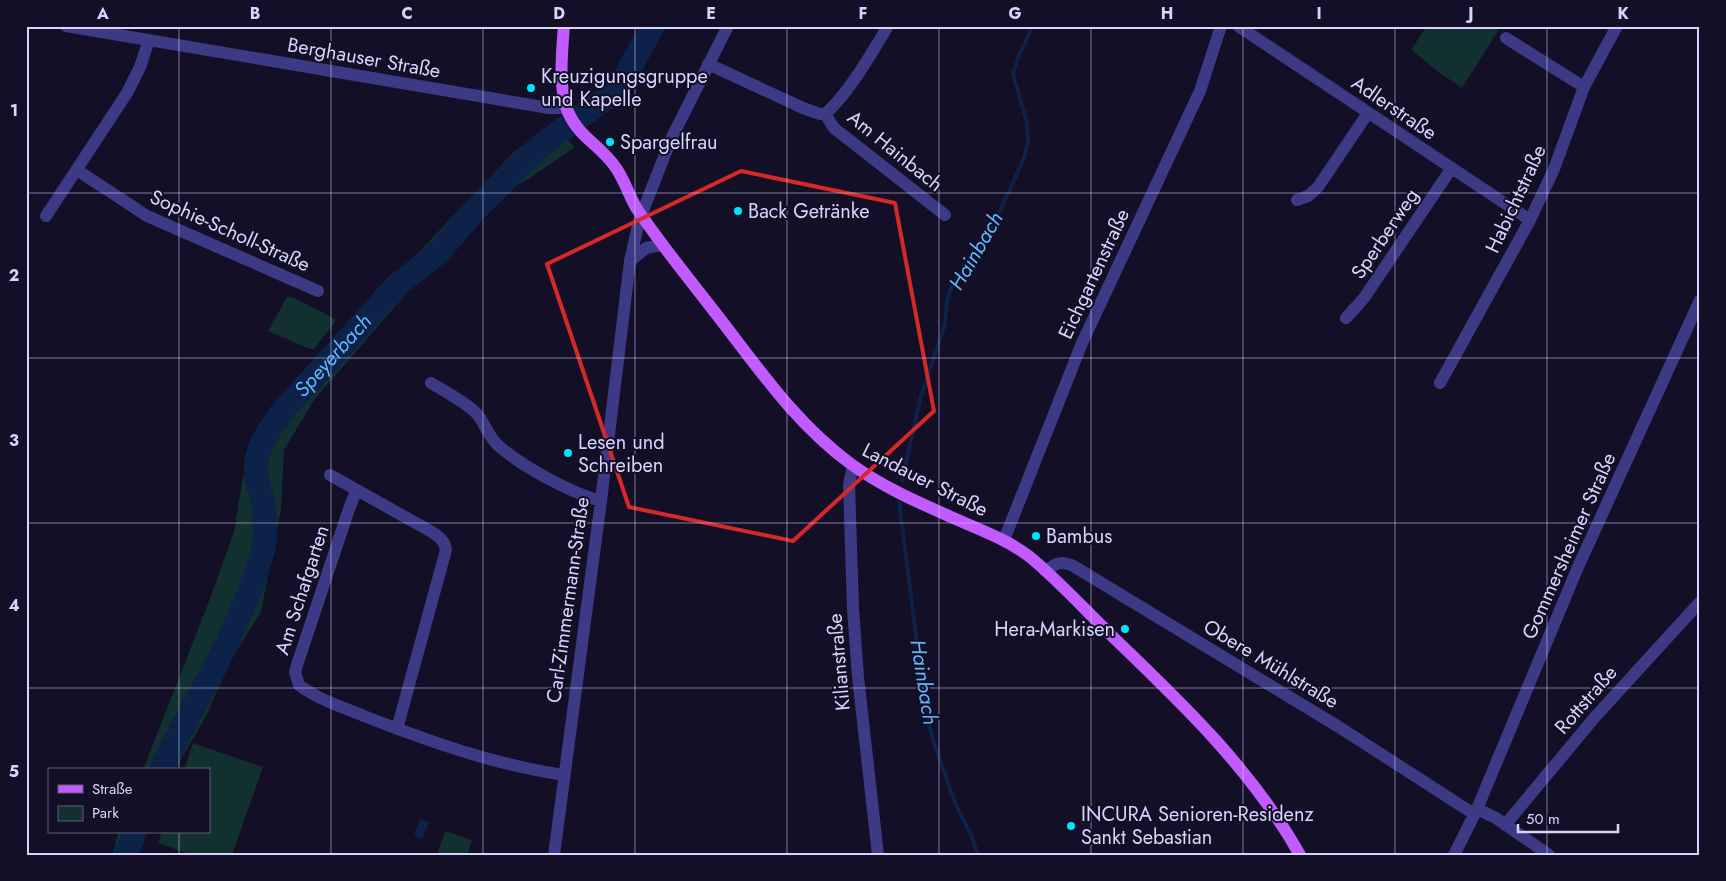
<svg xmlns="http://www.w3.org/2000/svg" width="1726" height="881" font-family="Jost,sans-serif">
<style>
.green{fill:#12302f}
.water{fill:#0c2248}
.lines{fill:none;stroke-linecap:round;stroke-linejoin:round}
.stream{stroke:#0c2248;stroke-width:4}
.river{stroke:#0c2248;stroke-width:24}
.minor{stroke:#3d3a85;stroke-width:12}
.major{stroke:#c25bff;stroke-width:12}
.marked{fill:none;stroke:#d62828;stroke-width:4;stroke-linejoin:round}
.grid{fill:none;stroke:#d9d4ff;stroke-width:1;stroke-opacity:0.55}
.poi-dot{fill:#00e5ff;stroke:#130f26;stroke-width:2}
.labels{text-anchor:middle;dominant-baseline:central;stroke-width:4;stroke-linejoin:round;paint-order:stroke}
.street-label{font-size:20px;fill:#d9d4ff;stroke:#130f26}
.poi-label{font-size:20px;fill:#d9d4ff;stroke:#130f26;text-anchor:start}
.water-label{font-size:21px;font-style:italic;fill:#62b6ff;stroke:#130f26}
.neatline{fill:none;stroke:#d9d4ff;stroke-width:2}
.grid-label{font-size:16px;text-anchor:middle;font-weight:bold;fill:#d9d4ff}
</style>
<rect width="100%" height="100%" fill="#130f26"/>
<!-- green -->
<path class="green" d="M1427,26H1501L1462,88L1440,73L1411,50Z
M555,128L575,147L530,178L503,193L481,216L452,251L418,280L314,400L284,450L281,509L261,612L231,660L206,716L175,770H143L211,596L234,532L243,477L260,429L285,393L514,152L537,136Z
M287,297H292L335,319V322L314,349H310L268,331Z
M193,743L263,767L232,855H192L158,843L162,832H209V770H184Z
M445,831L472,840L467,855H437Z
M118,832H145L135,855H113Z"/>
<!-- water -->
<path class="water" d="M420,819L429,822L422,839L414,836Z"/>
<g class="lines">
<!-- stream -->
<path class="stream" d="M902,480L921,396L945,324L947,300L952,285L986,240L1023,161L1028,142L1027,123L1013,74L1019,55L1033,26
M899,502L926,714L936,749L956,805L971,835L978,855"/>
<!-- river -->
<g class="river">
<path id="s1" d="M161,770C191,706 231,646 254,579C258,566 264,552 265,539C265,529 265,518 264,508C262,494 255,481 256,467C256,447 270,429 281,413L395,287L439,252L478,207L540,146L605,99L622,82L653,26"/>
<path d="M126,855L135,832"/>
</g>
<!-- minor -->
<path class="minor" d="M66,26L549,108H566
M1238,26L1530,220
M1506,38L1584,87
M708,64L803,108L820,114H825C847,96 873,51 888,26
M825,114L834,128L945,215
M77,170L147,216L318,291
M1297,200L1308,196L1318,187L1368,113
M46,216L127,93L140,67L149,40
M630,261L646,248L662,245
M1346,318L1364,298L1451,169
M431,383C444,391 468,403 478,415C486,426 489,438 500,447C523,467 571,493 601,501
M1440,383L1530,220L1554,169L1584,87L1617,26
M853,466L849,484L853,609L858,677L878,855
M330,475L432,532C439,537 445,541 446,550L397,729
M356,491L348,512L297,665L295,672L299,685C317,699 342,707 364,716C428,741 495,765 564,775
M1004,540L1082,343L1200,91L1221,26
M1045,571C1056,563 1062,560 1075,567L1339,727L1474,814
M1477,809L1496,818L1549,855
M1505,825L1595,717L1700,602
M554,855L601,501L630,261L639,221L671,139L728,26
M1454,855L1477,809L1578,567L1700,300"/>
<!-- major -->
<path class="major" d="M564,26C562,51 558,89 568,112C580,139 601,145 616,168C625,181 629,196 637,209C664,249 695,286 724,324C763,375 799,426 851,464C884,488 922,504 958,520C983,531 1008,540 1030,557C1059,581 1085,610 1113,637C1183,704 1252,770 1300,855"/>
</g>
<!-- marked area -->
<path class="marked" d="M741,171L895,203L934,411L793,541L629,507L547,264Z"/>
<!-- grid -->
<path class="grid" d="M179,26V770M331,26V855M483,26V855M635,26V855M787,26V855M939,26V855M1091,26V855M1243,26V855M1395,26V855M1547,26V855M26,193H1700M26,358H1700M26,523H1700M26,688H1700M179,832V855"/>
<!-- markers -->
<g class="poi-dot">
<circle cx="531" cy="88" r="5"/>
<circle cx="610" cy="142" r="5"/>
<circle cx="738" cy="211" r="5"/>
<circle cx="568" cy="453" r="5"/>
<circle cx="1036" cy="536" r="5"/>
<circle cx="1125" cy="629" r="5"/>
<circle cx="1071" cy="826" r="5"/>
</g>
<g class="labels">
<!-- street labels -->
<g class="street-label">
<text transform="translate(364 58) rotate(10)">Berghauser Straße</text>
<text transform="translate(1394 108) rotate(34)">Adlerstraße</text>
<text transform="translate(895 151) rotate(39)">Am Hainbach</text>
<text transform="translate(1516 199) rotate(-65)">Habichtstraße</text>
<text transform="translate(230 231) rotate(24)">Sophie-Scholl-Straße</text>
<text transform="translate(1385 234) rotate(-56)">Sperberweg</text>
<text transform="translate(1094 274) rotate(-65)">Eichgartenstraße</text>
<text transform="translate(925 480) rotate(27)">Landauer Straße</text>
<text transform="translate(1569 546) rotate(-66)">Gommersheimer Straße</text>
<text transform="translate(302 590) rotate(-72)">Am Schafgarten</text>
<text transform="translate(568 600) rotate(-82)">Carl-Zimmermann-Straße</text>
<text transform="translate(839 662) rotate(-95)">Kilianstraße</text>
<text transform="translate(1271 664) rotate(31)">Obere Mühlstraße</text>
<text transform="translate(1586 700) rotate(-49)">Rottstraße</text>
</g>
<!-- poi labels -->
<g class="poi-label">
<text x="541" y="76">Kreuzigungsgruppe<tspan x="541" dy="23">und Kapelle</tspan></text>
<text x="620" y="142">Spargelfrau</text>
<text x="748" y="211">Back Getränke</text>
<text x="578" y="442">Lesen und<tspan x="578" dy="23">Schreiben</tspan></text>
<text x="1046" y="536">Bambus</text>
<text x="1115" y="629" text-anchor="end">Hera-Markisen</text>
<text x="1081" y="814">INCURA Senioren-Residenz<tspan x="1081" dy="23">Sankt Sebastian</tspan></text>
</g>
<!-- water labels -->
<g class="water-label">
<text transform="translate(976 251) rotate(-60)">Hainbach</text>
<text stroke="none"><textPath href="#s1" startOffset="465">Speyerbach</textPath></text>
<text transform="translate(924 682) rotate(81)">Hainbach</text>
</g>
</g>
<!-- border -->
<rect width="1726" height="881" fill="none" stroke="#130f26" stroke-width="55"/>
<!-- legend -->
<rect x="48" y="768" width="162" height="65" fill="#130f26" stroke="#625e7d"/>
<rect x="58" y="785" width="25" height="8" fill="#c25bff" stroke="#625e7d"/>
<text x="92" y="794" font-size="15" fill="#d9d4ff">Straße</text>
<rect x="58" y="806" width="25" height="15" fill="#12302f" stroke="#625e7d"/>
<text x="92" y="818" font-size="15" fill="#d9d4ff">Park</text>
<!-- scale -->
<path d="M1518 824v8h100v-8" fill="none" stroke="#d9d4ff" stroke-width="2.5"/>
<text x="1526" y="824" font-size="15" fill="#d9d4ff" stroke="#130f26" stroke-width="4" paint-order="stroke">50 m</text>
<rect x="28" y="28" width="1670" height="826" class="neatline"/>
<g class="grid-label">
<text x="103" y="19">A</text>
<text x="255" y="19">B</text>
<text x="407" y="19">C</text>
<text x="559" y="19">D</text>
<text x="711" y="19">E</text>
<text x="863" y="19">F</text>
<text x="1015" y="19">G</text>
<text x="1167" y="19">H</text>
<text x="1319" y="19">I</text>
<text x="1471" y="19">J</text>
<text x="1623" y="19">K</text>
<text x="14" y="116">1</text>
<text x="14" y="281">2</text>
<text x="14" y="446">3</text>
<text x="14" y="611">4</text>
<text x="14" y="777">5</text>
</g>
</svg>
